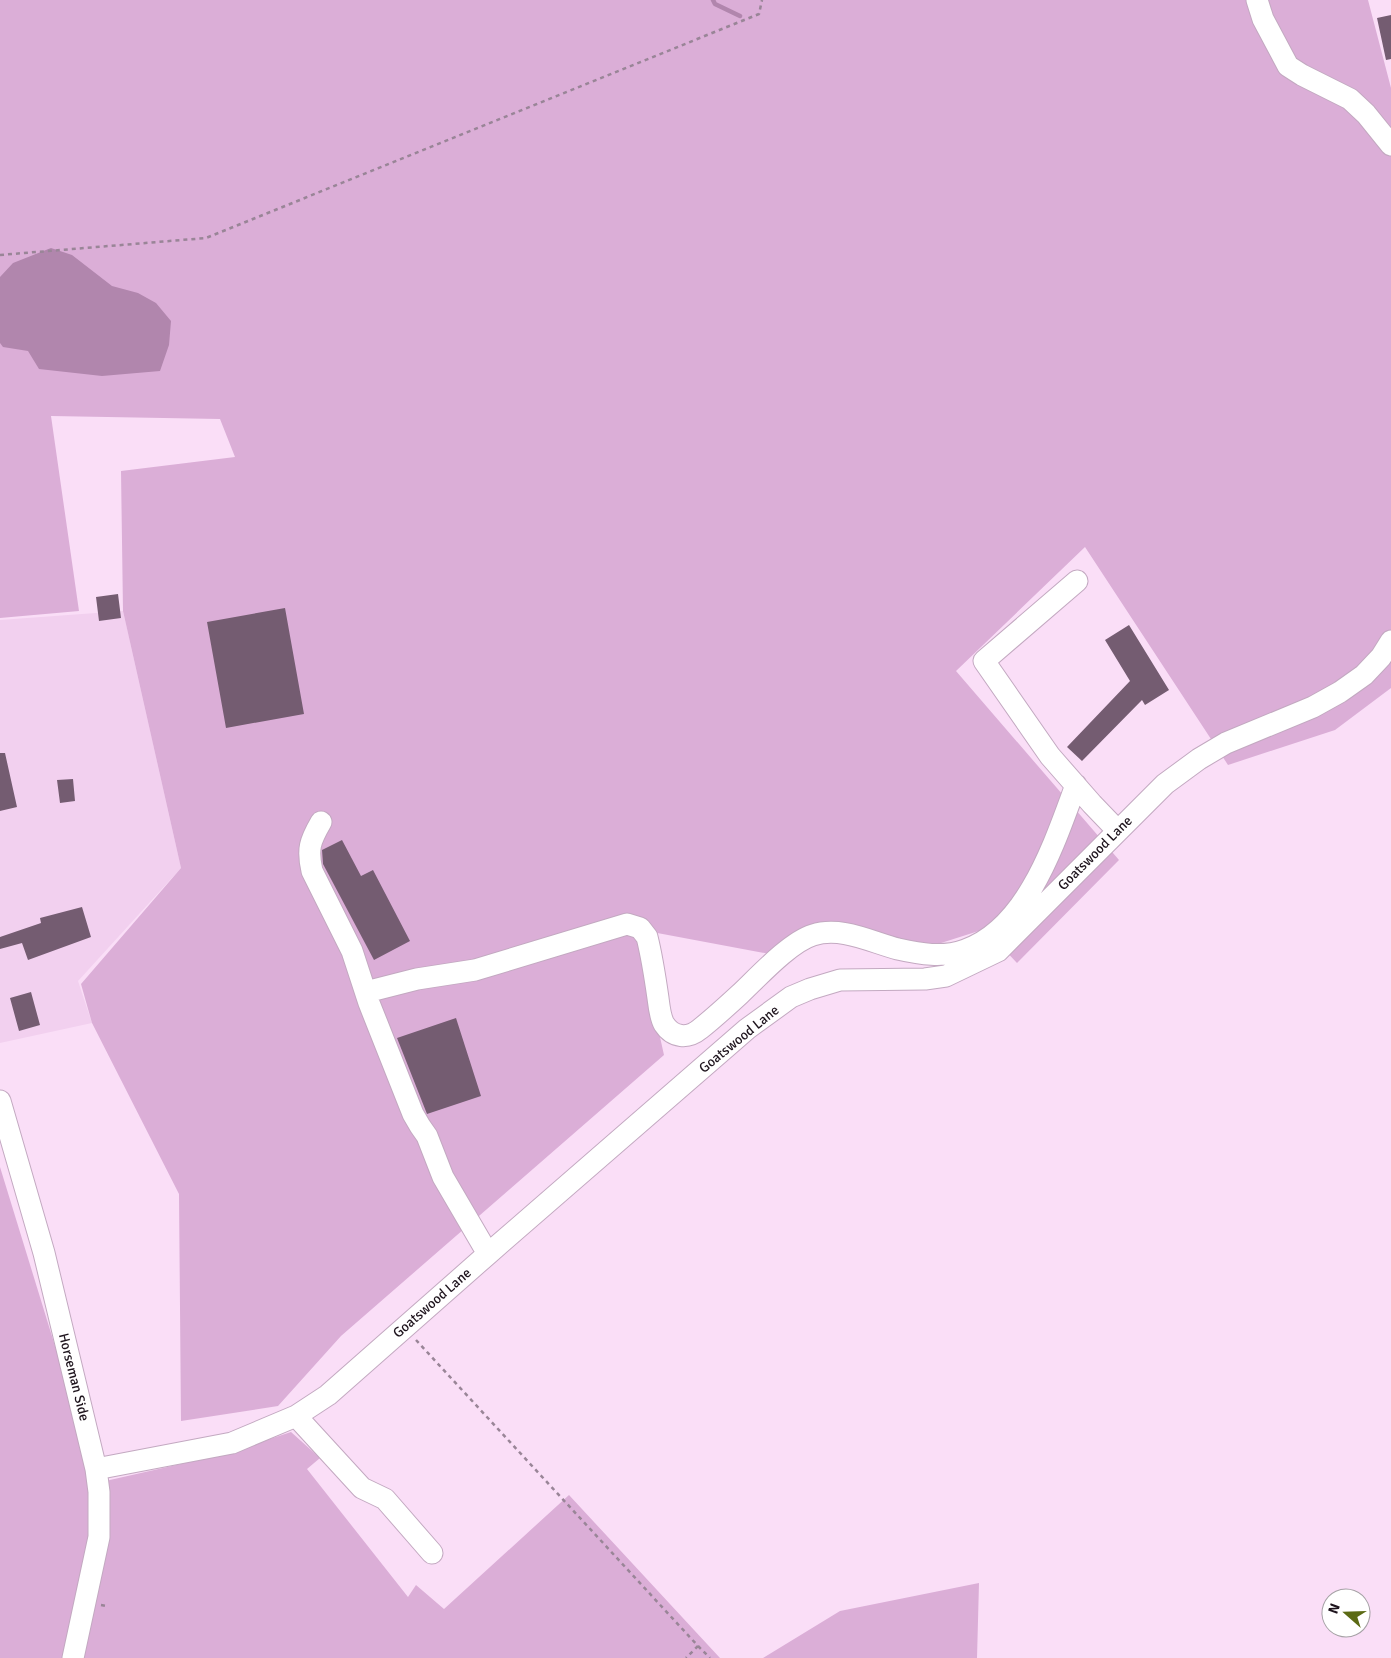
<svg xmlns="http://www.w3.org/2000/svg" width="1391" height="1658" font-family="Signika,sans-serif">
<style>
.built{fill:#f2d0ef}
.green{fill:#dbaed7}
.water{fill:#b186ad}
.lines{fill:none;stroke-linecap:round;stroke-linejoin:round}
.stream{stroke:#b186ad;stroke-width:4.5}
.building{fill:#745c71}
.minor-casing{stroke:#c3a9c1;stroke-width:23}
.path{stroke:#998597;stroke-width:2.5;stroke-dasharray:4 4;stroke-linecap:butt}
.minor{stroke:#fff;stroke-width:21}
.labels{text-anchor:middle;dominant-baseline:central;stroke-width:5;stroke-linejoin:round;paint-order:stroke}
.street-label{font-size:14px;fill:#1e141d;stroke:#fff}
</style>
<rect width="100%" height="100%" fill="#fadef7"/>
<!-- built -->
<path class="built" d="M123,611L181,868L78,981L92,1023L0,1043V620Z"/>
<!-- green -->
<path class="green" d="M0,0H1368L1391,88V688L1335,730L1228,765L1085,547L956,671L1119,860L1017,963L985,929L919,950L858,926L816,923L770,954L636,929L664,1055L341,1336L278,1406L181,1421L179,1194L92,1023L81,984L181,868L123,611L121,471L235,457L220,419L51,416L79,611L0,618Z
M0,1167L94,1473L93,1545L69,1658H0Z
M291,1432L320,1458L307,1469L408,1597L416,1585L444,1609L569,1495L720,1658H81L101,1482L225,1454Z
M979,1583L977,1658H763L840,1611Z"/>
<!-- water -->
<path class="water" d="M51,248L72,255L112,286L138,293L156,303L171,321L169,345L160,371L102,376L39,369L28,351L3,347L0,343V277L13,263Z"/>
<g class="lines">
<!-- stream -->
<path class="stream" d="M713,0L715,4L740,16"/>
</g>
<!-- building -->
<path class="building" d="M1391,15V59L1386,60L1377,18Z
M118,594L121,618L99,621L96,597Z
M285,608L304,714L226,728L207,622Z
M1129,625L1169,690L1145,705L1142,700L1082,761L1067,747L1130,681L1105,640Z
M0,753H5L17,807L0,811Z
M73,779L75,801L60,803L57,780Z
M342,840L361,876L373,870L410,941L374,960L323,864L322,850Z
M82,907L91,937L28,960L22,943L0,949V937L41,923L40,918Z
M31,992L40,1025L19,1031L10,998Z
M456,1018L481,1096L427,1114L397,1038Z"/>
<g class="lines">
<defs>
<path id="minor" d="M1257,0L1263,19L1288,66L1302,75L1350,99L1366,114L1391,145
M1077,581L984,661L1050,756L1092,804L1117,830
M321,822C310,841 307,849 312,871L352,951L369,1003L413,1114L420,1126L427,1136L443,1177L488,1254
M366,992L417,979L475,970L627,924L640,928L647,937C652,957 655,977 658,998C659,1006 660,1017 664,1024C673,1038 688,1039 700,1029C714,1018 727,1006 740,994C758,977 790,942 813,935C841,926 871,942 898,949C920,954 943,958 965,950C1028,928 1055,841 1076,785
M0,1101L44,1253L96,1469L99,1492V1537L73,1658
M296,1416L362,1488L385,1499L432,1553
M96,1469L232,1443L296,1416L328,1395L488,1254L747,1029L791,997L810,989L840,980L925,979L946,976L998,951L1165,784L1199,759L1226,743L1313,707L1340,692L1364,675L1381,657L1391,641"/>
</defs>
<!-- minor casing -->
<use href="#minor" class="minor-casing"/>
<!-- path -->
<path class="path" d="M0,255L206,238L759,14L762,0
M416,1340L698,1646L686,1658
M101,1605L107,1606
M698,1646L710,1658"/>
<!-- minor -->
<use href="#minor" class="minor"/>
</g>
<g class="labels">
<!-- street labels -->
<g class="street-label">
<text transform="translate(1095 853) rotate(-45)">Goatswood Lane</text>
<text transform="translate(739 1039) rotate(-39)">Goatswood Lane</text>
<text transform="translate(432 1303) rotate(-41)">Goatswood Lane</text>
<text transform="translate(74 1377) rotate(76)">Horseman Side</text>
</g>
</g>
<!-- north arrow -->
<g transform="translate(1346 1613) rotate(290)"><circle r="24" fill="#ffffff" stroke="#a5a1a5"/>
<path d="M0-4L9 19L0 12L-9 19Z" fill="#5b6a14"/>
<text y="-8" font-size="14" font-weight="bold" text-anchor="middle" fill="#1e141d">N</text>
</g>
</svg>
